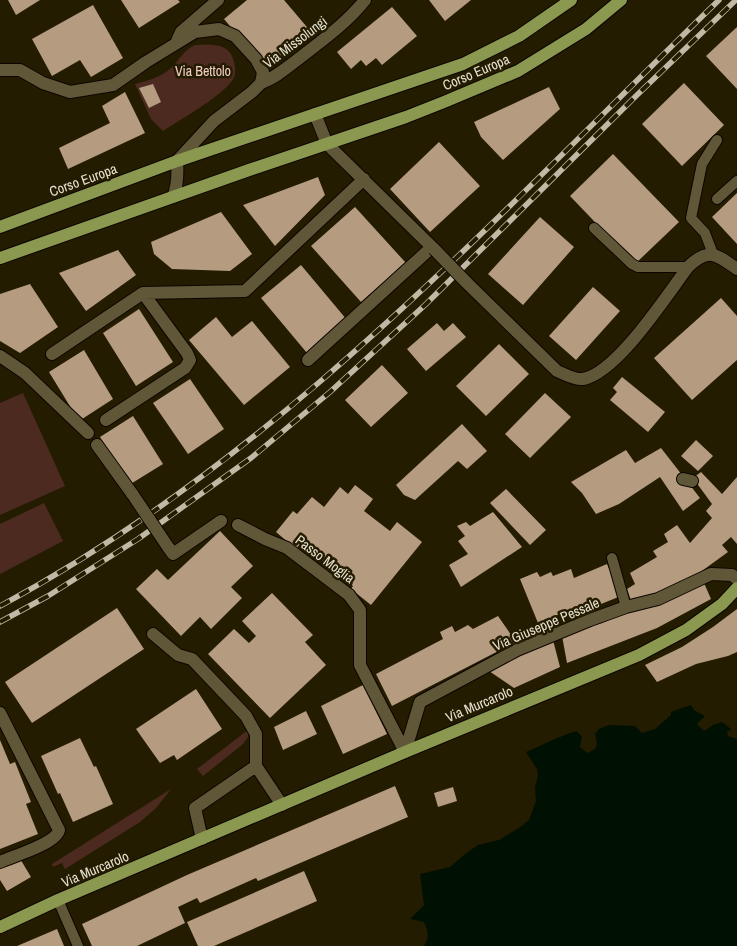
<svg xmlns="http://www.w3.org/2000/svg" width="737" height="946" font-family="'Archivo Narrow',sans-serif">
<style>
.green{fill:#4d2a1f}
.water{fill:#001002}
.building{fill:#b59b80}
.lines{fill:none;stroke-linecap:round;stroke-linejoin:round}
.service-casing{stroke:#0d0600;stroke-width:12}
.pedestrian-casing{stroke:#0d0600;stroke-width:14}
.minor-casing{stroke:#0d0600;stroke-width:14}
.primary-casing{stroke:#0d0600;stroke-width:14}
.service{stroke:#605738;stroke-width:10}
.pedestrian{stroke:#605738;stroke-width:12}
.minor{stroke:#605738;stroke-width:12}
.primary{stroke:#8a9850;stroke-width:12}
.rail-casing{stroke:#bfb9a5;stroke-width:5.5}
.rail{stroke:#241c00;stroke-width:4;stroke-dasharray:11;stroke-linecap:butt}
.pedestrian-bridge-casing{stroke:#0d0600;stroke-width:14;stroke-linecap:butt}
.minor-bridge-casing{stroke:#0d0600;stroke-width:14;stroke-linecap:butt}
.pedestrian-bridge{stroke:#605738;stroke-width:12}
.minor-bridge{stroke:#605738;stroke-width:12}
.labels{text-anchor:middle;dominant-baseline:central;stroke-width:5;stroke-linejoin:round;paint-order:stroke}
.street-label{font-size:14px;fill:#e7e2d0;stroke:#241c00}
.park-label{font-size:14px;fill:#f3cec3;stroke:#241c00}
</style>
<rect width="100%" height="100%" fill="#241c00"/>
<!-- green -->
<path class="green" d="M195,45C207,44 224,43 231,54C234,60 237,71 234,77C228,93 178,121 163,131L151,119L135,84C147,81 162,77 172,67C180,59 184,50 195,45Z
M23,393L65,486L0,515V403Z
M44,503L63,541L0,574V524Z
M248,730V737L243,744L203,776L197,769Z
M171,789L156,808L140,822L65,869L62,863L53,867L52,864Z"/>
<!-- water -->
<path class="water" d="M691,705L694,710L705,716L697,724L704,731L713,725L722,722L731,729L727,732L728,736L737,739V946H424C430,937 428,931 424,922L410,919L424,905L420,874L450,867L465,854L478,845L499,840L519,828L529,820L536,801L535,787L538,776L537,769L526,752C543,745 559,736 577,731L582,737L580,747L587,753L595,749L597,744L595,734L599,729L609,725L635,726L642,733L655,729L671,715V712Z"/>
<!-- building -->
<path class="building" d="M8,0H40L16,15Z
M121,0H178L180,2L139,28Z
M247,0H284L312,33L267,70L224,19Z
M429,0H471L445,21Z
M93,5L123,58L91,77L80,60L52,76L32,39Z
M392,7L417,36L382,65L376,58L366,66L361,60L351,69L337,52Z
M737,27V89L706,56Z
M684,83L724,125L682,166L642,124Z
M153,84L161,102L149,108L139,88Z
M549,87L560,109L503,160L481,137L474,122Z
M125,92L145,133L68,169L59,148L110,123L102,106Z
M439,142L480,186L430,232L390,189Z
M613,154L679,222L635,264L570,196Z
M318,177L325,195L275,246L243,205Z
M737,193V244L712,217Z
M355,207L406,263L361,302L311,246Z
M221,212L252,254L230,271L172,269L154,254L151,242Z
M540,217L574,247L523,305L488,274Z
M118,250L136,275L86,311L59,273Z
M301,265L347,320L307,353L261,298Z
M30,284L58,327L20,353L0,341V294Z
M593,287L620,311L576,360L549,336Z
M721,298L737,316V360L692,400L654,358Z
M139,309L173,362L136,386L103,333Z
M216,317L232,337L252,321L290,367L244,405L189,340Z
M437,323L444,331L453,323L466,337L426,371L407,349Z
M499,344L529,374L486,416L456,386Z
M84,350L113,399L79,421L49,372Z
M382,365L408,393L371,427L345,400Z
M622,377L665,412L648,432L610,400L617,392L613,388Z
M190,379L224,429L188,454L153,403Z
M545,393L571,417L530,458L505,434Z
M133,416L163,464L129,485L100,437Z
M462,424L487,451L467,469L458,461L415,500L404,495L396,485Z
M696,440L713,456L698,471L681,456Z
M661,448L700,498L683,511L660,477L619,504L596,514L582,493L571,482L626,450L635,463Z
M701,472L722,494L737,477V544L731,537L722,545L728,552L684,584L631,601L627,589L635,584L630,573L657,557L653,551L668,542L664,534L677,525L690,543L712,518L706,511L712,504L693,478Z
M355,485L373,499L364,511L390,531L397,522L422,542L371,605L351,589L353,586L300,544L296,549L276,532L293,511L297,514L312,497L324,507L340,487L348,494Z
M506,489L546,530L530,545L490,503Z
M493,512L522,547L461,587L449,565L468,554L458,541L465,536L457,526L466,522L470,526Z
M220,531L253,566L231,587L242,598L211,629L200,617L181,636L136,589L157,569L168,580Z
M607,564L621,596L586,610L584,604L538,623L520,579L537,572L540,577L551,572L553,576L571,569L574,578Z
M704,583L711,599L657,628L567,663L562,636L602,623L630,610Z
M272,593L313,635L305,642L326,665L270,718L208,654L234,629L249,643L256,636L242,621Z
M117,608L144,649L32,723L5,682Z
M737,609V652L728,656L696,664L657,682L645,665L682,647L713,627Z
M498,616L516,642L392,706L376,674L443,639L440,632L452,626L455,632L468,625L473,629Z
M553,640L560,667L514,688L489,671Z
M363,685L387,734L343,754L321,706Z
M196,689L222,729L177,760L174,755L160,763L136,729Z
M306,711L317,734L283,750L274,727Z
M80,738L94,767L96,766L113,804L73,822L60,793L58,794L41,756Z
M0,740L10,764L15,762L31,802L26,804L38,834L0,849Z
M395,786L408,817L258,881L256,878L200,903L197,898L178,907L185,923L137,946H92L82,924L187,875Z
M453,787L457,801L438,807L434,793Z
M19,857L31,877L7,891L0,880V868Z
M304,871L317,901L214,946H198L187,922Z
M57,929L64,946H17Z"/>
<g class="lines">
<defs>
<path id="service" d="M717,199L737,181
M594,228L632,264L638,267H688
M713,254L705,233L691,218L702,164L717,140
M612,558L626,607
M58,900L78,946"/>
<path id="pedestrian" d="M0,356L25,373L88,433
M97,445L133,495
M683,479L692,481
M238,525L265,539L287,548L349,595
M168,547L173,554L221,521"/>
<path id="minor" d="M177,41L181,32L218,0
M0,70H20L43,83L70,92L113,85L146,62L195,32L219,29L235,36L256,59L263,72L261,83L252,92L214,121L177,161C178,174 178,185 173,197
M261,83C275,78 285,69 297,60C321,41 346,24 365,0
M315,114L327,144L434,249
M466,282L557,371C565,374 574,380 583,379C617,373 667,295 688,267C708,247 716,254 737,269
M52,354L143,293L245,291L364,179
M308,360L432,247
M106,420L185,368L190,360L187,353L143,293
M349,595L360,610V665L405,752
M153,634L178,655L192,659L246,716L256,734V766L282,805
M0,713L59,830C56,844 13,856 0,862
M405,752L420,702L517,650L590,620L626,607L658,599L711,574L732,575L737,579
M202,839L195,808L256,766"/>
<path id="primary" d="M0,227L177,161L463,64L519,36L571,0
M0,258L249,170L406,117L444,102L518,71L586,29L621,0
M0,927L58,900L405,752L639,655L686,630L722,604L737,588"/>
</defs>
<!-- service casing -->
<use href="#service" class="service-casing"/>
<!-- pedestrian casing -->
<use href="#pedestrian" class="pedestrian-casing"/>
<!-- minor casing -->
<use href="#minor" class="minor-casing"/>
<!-- primary casing -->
<use href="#primary" class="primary-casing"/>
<!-- service -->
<use href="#service" class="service"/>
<!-- pedestrian -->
<use href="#pedestrian" class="pedestrian"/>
<!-- minor -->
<use href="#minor" class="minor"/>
<!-- primary -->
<use href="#primary" class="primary"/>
<defs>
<path id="rail" d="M0,606C279,457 494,218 719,0
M0,622L48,596L138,539L251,458L330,392L425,305L637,95L736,0"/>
</defs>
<!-- rail casing -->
<use href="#rail" class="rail-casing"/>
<!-- rail -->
<use href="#rail" class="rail"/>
<defs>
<path id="pedestrian-bridge" d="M133,495L168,547"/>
<path id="minor-bridge" d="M434,249L466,282"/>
</defs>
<!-- pedestrian-bridge casing -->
<use href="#pedestrian-bridge" class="pedestrian-bridge-casing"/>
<!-- minor-bridge casing -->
<use href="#minor-bridge" class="minor-bridge-casing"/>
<!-- pedestrian-bridge -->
<use href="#pedestrian-bridge" class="pedestrian-bridge"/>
<!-- minor-bridge -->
<use href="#minor-bridge" class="minor-bridge"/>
</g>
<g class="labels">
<!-- street labels -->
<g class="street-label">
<text transform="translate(295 42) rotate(-37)">Via Missolungi</text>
<text transform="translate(476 72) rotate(-23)">Corso Europa</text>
<text transform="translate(83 180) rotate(-20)">Corso Europa</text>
<text transform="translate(325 559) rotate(37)">Passo Moglia</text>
<text transform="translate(546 624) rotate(-23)">Via Giuseppe Pessale</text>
<text transform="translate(479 704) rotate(-23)">Via Murcarolo</text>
<text transform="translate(95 869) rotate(-23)">Via Murcarolo</text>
</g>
<!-- park labels -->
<g class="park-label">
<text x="203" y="71">Via Bettolo</text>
</g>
</g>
</svg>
